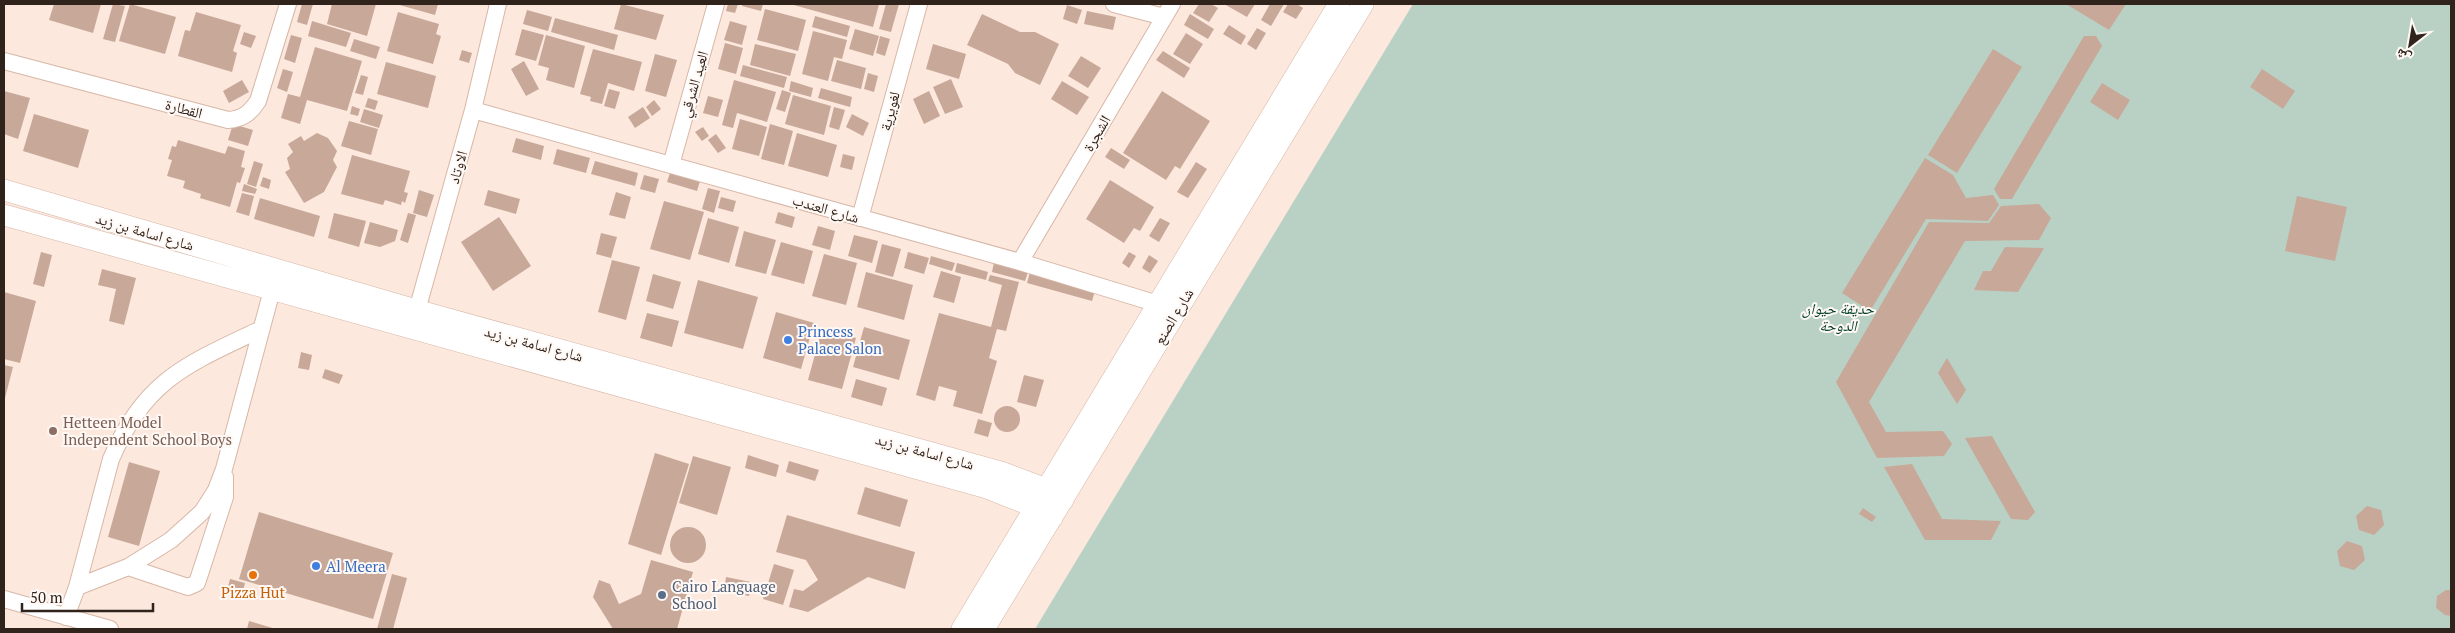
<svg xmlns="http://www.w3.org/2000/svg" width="2455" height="633" font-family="'PT Serif','Noto Naskh Arabic',serif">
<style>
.green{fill:#b8d1c4}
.building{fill:#c8a899}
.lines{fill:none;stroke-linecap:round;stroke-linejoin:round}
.minor-casing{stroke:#d7b7a7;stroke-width:18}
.tertiary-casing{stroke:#d7b7a7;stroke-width:22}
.minor{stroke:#fff;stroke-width:16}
.tertiary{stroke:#fff;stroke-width:21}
.shop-dot{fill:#3f7fe0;stroke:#fff8f4;stroke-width:2}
.education-dot{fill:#8d6e63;stroke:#fff8f4;stroke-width:2}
.food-dot{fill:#e8710a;stroke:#fff8f4;stroke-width:2}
.service-dot{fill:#5c6f8a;stroke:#fff8f4;stroke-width:2}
.labels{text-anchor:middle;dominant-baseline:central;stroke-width:4;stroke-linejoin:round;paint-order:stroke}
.street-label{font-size:15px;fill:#2f231c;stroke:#fff8f4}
.park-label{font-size:15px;font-style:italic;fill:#00412c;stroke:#fff8f4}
.shop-label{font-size:15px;fill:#366cbe;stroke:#fff8f4;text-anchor:start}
.education-label{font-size:15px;fill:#785e54;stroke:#fff8f4;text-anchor:start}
.service-label{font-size:15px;fill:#4e5e75;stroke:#fff8f4;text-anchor:start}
.food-label{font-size:15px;fill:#c56008;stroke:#fff8f4}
</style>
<rect width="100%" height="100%" fill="#fce8dd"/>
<!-- green -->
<path class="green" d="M1413,4H2451V629H1035Z"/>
<!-- building -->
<path class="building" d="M54,4H101L93,33L49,20Z
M113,4L125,6L115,42L103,39Z
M130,4L176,17L165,54L119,41Z
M302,4H313L307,25L297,22Z
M332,4H376L367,36L327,24Z
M396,4H438L435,15Z
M621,4L664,15L656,40L614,29Z
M728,4H738L735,13L726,11Z
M743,4H763L761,11L742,6Z
M790,4H879L873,27Z
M886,4H899L891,32L879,29Z
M1199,4H1211L1218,8L1209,22L1193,13Z
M1224,4H1255L1247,17Z
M1270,4H1284L1271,26L1261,20Z
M1288,4H1297L1303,8L1296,19L1283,12Z
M2066,4H2126L2109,30Z
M1067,5L1082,10L1077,24L1063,19Z
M765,9L806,20L798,51L757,40Z
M527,10L552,17L548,31L523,24Z
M1087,11L1116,17L1113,30L1084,24Z
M196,12L241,25L233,51L237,53L232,72L178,56L185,30L190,31Z
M398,12L439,24L436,34L441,36L433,64L387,51Z
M982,14L1020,32H1035L1059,44L1040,85L1015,73L1008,64L967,45Z
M1190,14L1214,29L1208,39L1184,25Z
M815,16L850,26L847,37L812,27Z
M555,18L618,35L614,50L551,32Z
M312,21L351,33L346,47L308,36Z
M730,21L747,26L742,45L724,40Z
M1229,25L1246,36L1241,45L1223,34Z
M1257,28L1266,33L1256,50L1247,44Z
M522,29L544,35L536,61L515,55Z
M855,29L879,36L873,56L849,49Z
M813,31L847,40L842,59L834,57L828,81L802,74Z
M244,32L256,36L251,48L240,44Z
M1186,33L1203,44L1190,64L1173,54Z
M291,35L302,38L295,63L284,59Z
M546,35L585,46L574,88L546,80L549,68L538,65Z
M880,36L890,39L885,56L876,53Z
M2084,36H2096L2102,46L2012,199H2000L1994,189Z
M354,39L380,47L376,59L350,51Z
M725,43L743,48L736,74L718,69Z
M755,44L796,54L790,76L750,65Z
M933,44L966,54L959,79L926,69Z
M315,47L362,61L347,111L307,100L300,124L281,118L288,94L300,97Z
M593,49L642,62L634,91L608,83L602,104L590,101L591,97L580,94Z
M1993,49L2022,67L1957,173L1928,155Z
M462,50L472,53L469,63L459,60Z
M1163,51L1190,68L1184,78L1156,60Z
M655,54L677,60L666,97L645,91Z
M1081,56L1101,68L1088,88L1068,76Z
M837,60L866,68L861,89L831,81Z
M524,61L539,89L526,96L511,69Z
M386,62L436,76L428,108L377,94Z
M743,65L787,77L784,88L740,76Z
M283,69L293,72L287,92L277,88Z
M2262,69L2295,91L2283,109L2250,87Z
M868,73L878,76L874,92L864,89Z
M361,75L368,77L363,95L355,93Z
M951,79L963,107L945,114L933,87Z
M242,80L249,92L229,103L223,91Z
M734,80L776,92L767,122L737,113L733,128L722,125Z
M791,81L813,88L811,97L789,91Z
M1062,81L1089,97L1077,115L1051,99Z
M2102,83L2130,100L2118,120L2090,102Z
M821,88L852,97L850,107L818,98Z
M609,89L620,92L615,109L604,106Z
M782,90L791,93L785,112L776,109Z
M4,91L30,98L18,139L4,134Z
M929,91L940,116L924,124L913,99Z
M1162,91L1210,121L1180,169L1175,166L1166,180L1123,153Z
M793,95L831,106L824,135L785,124Z
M708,96L723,100L718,117L703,113Z
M368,98L378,101L375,110L365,107Z
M654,100L661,109L652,116L646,107Z
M352,106L360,109L358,116L350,114Z
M643,107L650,118L635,128L628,117Z
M834,107L845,110L839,130L829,127Z
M364,109L383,115L379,128L360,122Z
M34,114L89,130L78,168L23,151Z
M852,114L869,123L863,136L846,127Z
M740,119L767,127L759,156L732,149Z
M349,121L378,129L371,155L341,146Z
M233,124L253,130L248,146L228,140Z
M770,124L793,131L784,165L761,159Z
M703,127L709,136L702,141L695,132Z
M317,133L328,138L337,151L333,160L337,167L324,192L304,203L285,172L290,169L287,158L293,152L288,144L301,136L304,141Z
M797,133L837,145L828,177L788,166Z
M716,134L726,148L718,153L708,140Z
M516,138L544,146L541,160L512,152Z
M178,140L225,154L228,146L245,151L241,167L245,168L240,183L237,182L230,207L200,198L201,194L183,188L185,181L167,176L172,160L168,159L172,146L176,147Z
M1111,148L1130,160L1124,169L1105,157Z
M557,149L590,158L586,173L553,164Z
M843,154L855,157L852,170L840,167Z
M352,155L410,171L404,192L408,193L405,203L402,201L401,205L385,200L383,205L341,194Z
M1925,158L1953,175L1966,198L1993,195L1999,205L1988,221L1926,219L1870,311L1842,293Z
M254,161L263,164L256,187L247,184Z
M595,161L638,173L635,186L591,174Z
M1196,162L1207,169L1188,198L1177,192Z
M670,173L700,181L697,191L667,182Z
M644,175L659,179L655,193L640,189Z
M263,177L271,180L269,189L260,186Z
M1110,180L1154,207L1140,231L1134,228L1124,243L1086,219Z
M244,184L257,189L255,194L242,191Z
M708,188L720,191L714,213L702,209Z
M419,190L434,195L427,217L413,213Z
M488,190L520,199L516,214L484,205Z
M616,192L631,197L625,219L609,215Z
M242,193L254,196L249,216L236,212Z
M2297,196L2347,207L2335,261L2285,251Z
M721,197L736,201L733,212L718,208Z
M260,198L320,216L314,237L254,219Z
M664,201L704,212L690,260L650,249Z
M2039,204L2051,218L2039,240L1965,241L1869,402L1886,432L1943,431L1952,444L1944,456L1877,458L1836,382L1929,222L1989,223L2001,206Z
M778,212L795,217L792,228L775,223Z
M334,213L366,221L359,247L328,238Z
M408,213L416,215L408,243L400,240Z
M499,217L531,266L493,291L461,242Z
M708,218L739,227L729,263L698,254Z
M1160,218L1170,223L1159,242L1149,236Z
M370,222L398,230L395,241L380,247L364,243Z
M818,226L835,231L830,250L812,245Z
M744,231L776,240L766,274L735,266Z
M601,233L617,237L611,258L596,254Z
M854,235L878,241L872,263L848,256Z
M781,242L813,251L804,284L771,275Z
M882,244L901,249L893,277L875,272Z
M2005,247L2044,248L2018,292L1974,290L1983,271H1991Z
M41,252L52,255L44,287L33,284Z
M908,252L929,258L924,274L904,268Z
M1129,252L1136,256L1129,268L1122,263Z
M824,254L857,263L846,305L812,296Z
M1149,255L1158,261L1150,273L1142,268Z
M931,256L955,263L952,271L929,264Z
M612,260L640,267L626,320L598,312Z
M994,262L1028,272L1025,281L992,272Z
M957,263L988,272L986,280L955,272Z
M102,269L136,278L124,325L109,321L116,289L98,285Z
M941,271L961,277L954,303L933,297Z
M866,272L913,285L904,320L857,307Z
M1030,272L1095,291L1092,301L1027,283Z
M653,274L681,282L673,309L646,301Z
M990,275L1019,282L1006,331L997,329L989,358L997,361L982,414L953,406L957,391L939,386L935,401L916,395L939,313L991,327L1002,285L988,281Z
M698,280L758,297L743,349L684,333Z
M4,292L36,301L20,363L4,359Z
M776,312L814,323L801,369L763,358Z
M647,313L679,321L672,347L640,338Z
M864,327L910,340L899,380L853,367Z
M822,329L856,338L842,389L808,380Z
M301,352L312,355L309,370L298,368Z
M1947,358L1966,390L1957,404L1938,373Z
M4,365L13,367L4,402Z
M325,369L343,375L339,384L322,378Z
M1024,375L1044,380L1036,407L1017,402Z
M856,379L887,388L882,406L851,397Z
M994 419a13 13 0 1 1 26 0a13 13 0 1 1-26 0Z
M978,419L992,423L988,437L974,433Z
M1992,436L2035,512L2028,520L2011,519L1965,438Z
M655,453L689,464L661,555L628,544Z
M748,455L779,465L776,477L745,468Z
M693,456L731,467L717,515L679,503Z
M789,461L819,470L815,481L786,472Z
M129,462L160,471L139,546L108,537Z
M1912,464L1942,519L2001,521L1991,540H1925L1884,467Z
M865,487L908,500L900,527L857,514Z
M2367,506L2381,510L2384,525L2374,535L2359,530L2356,516Z
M1863,508L1876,517L1872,522L1859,514Z
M259,512L393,553L373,619L239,579Z
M787,515L915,552L905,589L868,577L808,612L789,607L794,589L803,591L818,580L806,560L776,552Z
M670 545a18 18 0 1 1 36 0a18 18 0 1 1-36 0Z
M2347,541L2362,546L2365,560L2354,570L2340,566L2337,551Z
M651,560L693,572L677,629H613L593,597L599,580L610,584L619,604L641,594Z
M774,564L794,570L783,605L763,599Z
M392,574L407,578L393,629H377Z
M726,577L751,582L749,596L724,591Z
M230,579L245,583L242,595L227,591Z
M2446,590H2451V616L2445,615L2436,608L2437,596Z
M249,621L276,629H247Z"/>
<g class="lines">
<defs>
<path id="minor" d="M1114,4L1164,17
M4,61L228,120C243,119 250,113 258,101L288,4
M473,110L1020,262L1158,304L1166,310
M671,165L716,4
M860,218L919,4
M1020,262L1172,4
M414,321L473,110L498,4
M128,567L188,587L197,583L225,497V477
M77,587L128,567L171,540L202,512L216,490L224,469L272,290
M4,599L110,629
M66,617L77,587L111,459C145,379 188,364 261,329"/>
<path id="tertiary" d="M4,190L416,310L1001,472L1046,489L1063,500
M4,215L987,488L1035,507L1052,518
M962,629L1339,4
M984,629L1363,4"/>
</defs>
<!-- minor casing -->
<use href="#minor" class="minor-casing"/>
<!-- tertiary casing -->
<use href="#tertiary" class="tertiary-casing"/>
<!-- minor -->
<use href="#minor" class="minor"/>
<!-- tertiary -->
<use href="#tertiary" class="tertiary"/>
</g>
<!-- markers -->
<g class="shop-dot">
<circle cx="788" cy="340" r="5"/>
<circle cx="316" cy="566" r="5"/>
</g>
<circle class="education-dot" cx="53" cy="431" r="5"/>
<circle class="food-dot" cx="253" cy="575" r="5"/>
<circle class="service-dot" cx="662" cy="595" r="5"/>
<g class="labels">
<!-- street labels -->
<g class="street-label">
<text transform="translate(693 84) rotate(-74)">العيد الشرقي</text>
<text transform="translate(184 108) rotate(15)">القطارة</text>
<text transform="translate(889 111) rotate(-75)">لغويرية</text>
<text transform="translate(1096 133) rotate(-60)">الشجرة</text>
<text transform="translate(457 167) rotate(-74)">الاوتاد</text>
<text transform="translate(826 208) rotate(16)">شارع العندب</text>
<text transform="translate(145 231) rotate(16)">شارع اسامة بن زيد</text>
<text transform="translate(1173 316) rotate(-59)">شارع الصنع</text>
<text transform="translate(534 343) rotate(15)">شارع اسامة بن زيد</text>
<text transform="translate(925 451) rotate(15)">شارع اسامة بن زيد</text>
</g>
<!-- park labels -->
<g class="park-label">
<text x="1838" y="308">حديقة حيوان<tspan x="1838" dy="17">الدوحة</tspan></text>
</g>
<!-- shop labels -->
<g class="shop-label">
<text x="798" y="331">Princess<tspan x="798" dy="17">Palace Salon</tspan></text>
<text x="326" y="566">Al Meera</text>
</g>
<!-- education labels -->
<g class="education-label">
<text x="63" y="422">Hetteen Model<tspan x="63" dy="17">Independent School Boys</tspan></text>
</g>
<!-- service labels -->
<g class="service-label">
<text x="672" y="586">Cairo Language<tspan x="672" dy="17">School</tspan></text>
</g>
<!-- food labels -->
<g class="food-label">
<text x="253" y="592">Pizza Hut</text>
</g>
</g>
<!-- border -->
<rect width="2455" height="633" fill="none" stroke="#2f231c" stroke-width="10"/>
<!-- north arrow -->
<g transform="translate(2410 45) rotate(211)" stroke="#fff8f4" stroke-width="4" paint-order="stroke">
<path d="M0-4L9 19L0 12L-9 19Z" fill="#2f231c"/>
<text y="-8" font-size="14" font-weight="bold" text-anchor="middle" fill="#2f231c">ش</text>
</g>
<!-- scale -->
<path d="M22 603v8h131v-8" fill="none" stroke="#2f231c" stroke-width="2.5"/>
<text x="30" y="603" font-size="15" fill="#2f231c" stroke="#fff8f4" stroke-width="4" paint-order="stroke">50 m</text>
</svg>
